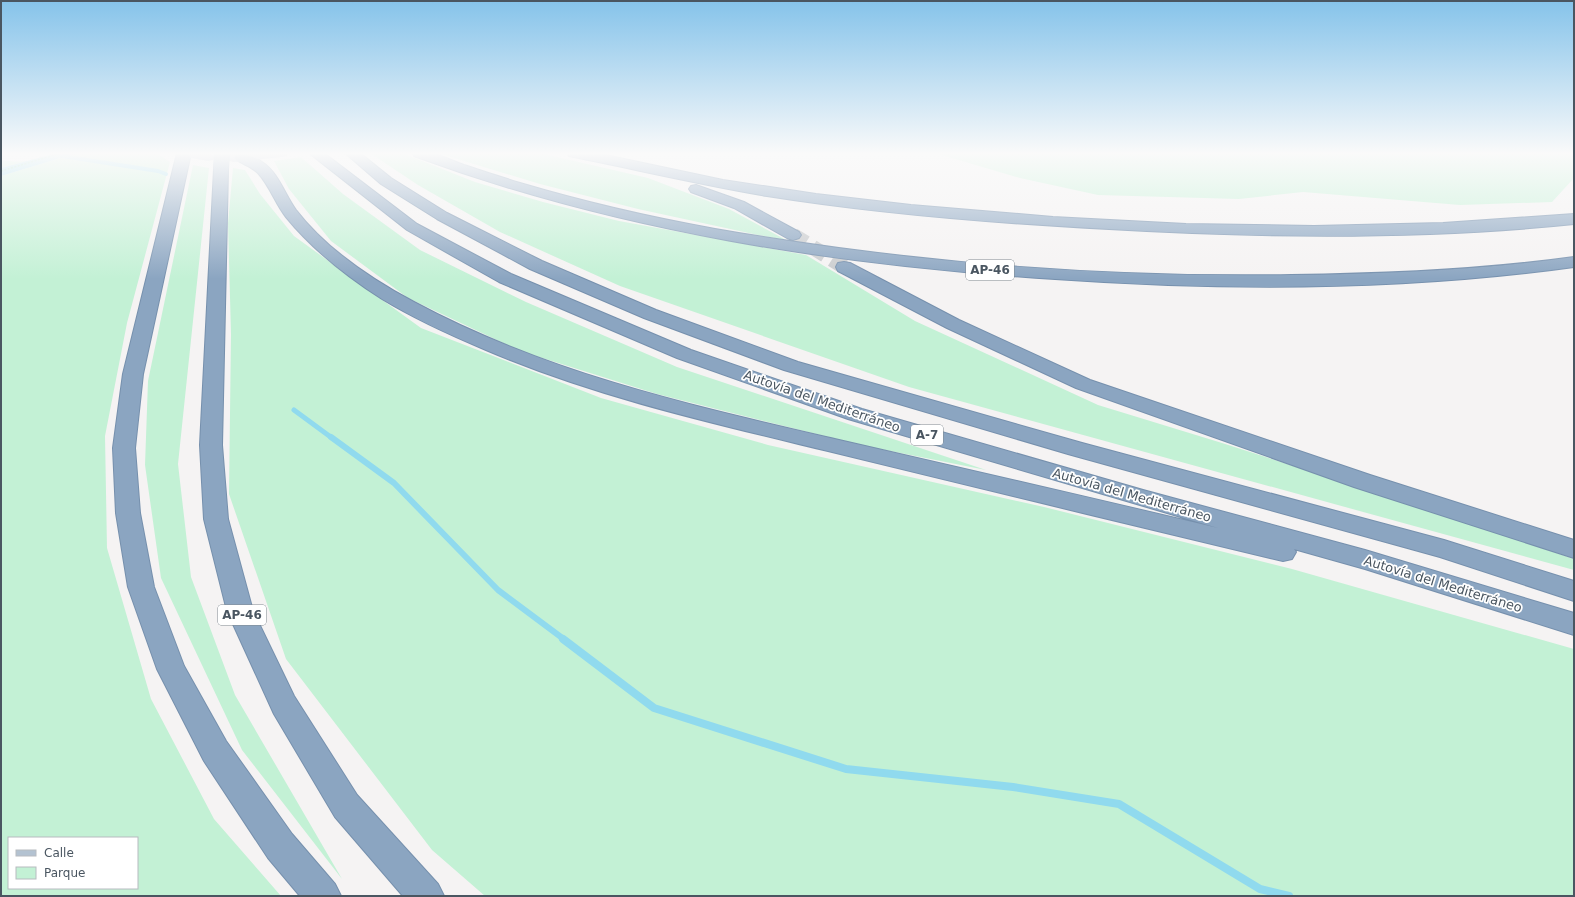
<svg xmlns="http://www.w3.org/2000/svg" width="1575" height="897" font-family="'DejaVu Sans',sans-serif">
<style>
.green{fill:#c3f1d5;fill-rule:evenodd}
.water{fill:#90daee}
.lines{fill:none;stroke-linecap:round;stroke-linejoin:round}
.stream-far3{stroke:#90daee;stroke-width:4}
.stream-far2{stroke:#90daee;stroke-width:5}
.stream-far1{stroke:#90daee;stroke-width:6}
.stream{stroke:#90daee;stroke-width:8}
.highway-tunnel{stroke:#caccce;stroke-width:15;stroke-dasharray:15 8;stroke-linecap:butt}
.highway-casing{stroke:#7690ad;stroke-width:2}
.path{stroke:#7ad0a6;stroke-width:1.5;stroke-dasharray:2 1.5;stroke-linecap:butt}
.primary{fill:#b3c2d1;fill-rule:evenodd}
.highway{fill:#8ba5c1;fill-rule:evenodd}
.highway-bridge-casing{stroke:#7690ad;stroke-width:16;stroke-linecap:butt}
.highway-bridge{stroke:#8ba5c1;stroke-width:15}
.labels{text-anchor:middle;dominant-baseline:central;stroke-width:3.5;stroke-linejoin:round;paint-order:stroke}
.shield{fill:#fff;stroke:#808990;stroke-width:1}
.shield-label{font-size:12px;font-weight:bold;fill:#4a5661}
.street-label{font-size:13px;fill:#4a5661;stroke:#fff}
</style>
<rect width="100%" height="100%" fill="#f5f3f3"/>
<!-- green -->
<path class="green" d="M52,153H57L1,168V160C17,163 37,162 52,153Z
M77,153H157L170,162L127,323L105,436L107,548L151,699L214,819L281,896H1V176ZM9,838H137V888H9Z
M370,153H402L475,182L543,202L619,221L806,255L915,321L1098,405L1222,443L1458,519L1574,559V570L909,387L620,286L500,232L418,185Z
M438,153H540L648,178L729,209L786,240L758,235L638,209L540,184Z
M935,153H1574V178L1552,202L1460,205L1303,192L1239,199L1098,195L1020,178Z
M301,157L343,194L420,250L526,302L677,367L986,470L860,445L657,394L520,351L408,298L331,241L289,189L274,161Z
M193,165L209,168L178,464L191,577L235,695L342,879L242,750L161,578L145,465L148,381Z
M233,168L245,170L260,194L294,236L421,328L601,398L768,445L1044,507L1292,569L1574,649V896H485L432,850L286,659L229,494L231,334L228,223Z"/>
<!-- water -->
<path class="water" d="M57,153H77L1,176V168Z"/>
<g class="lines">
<!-- stream-far3 -->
<path class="stream-far3" d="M69,153L62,156L158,171L166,174"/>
<!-- stream-far2 -->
<path class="stream-far2" d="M294,410L332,438"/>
<!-- stream-far1 -->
<path class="stream-far1" d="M331,437L394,483L498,590L565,640"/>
<!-- stream -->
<path class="stream" d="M563,639L654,708L846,769L1013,787L1119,804L1260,889L1289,896"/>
<!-- highway-tunnel -->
<path class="highway-tunnel" d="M793,235L844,267"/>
<defs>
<path id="highway" d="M177,153H191L143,374L135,448L140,513L154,587L184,666L226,741L292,834L335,884L341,896H300L268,858L204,761L157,669L128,587L116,513L113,448L123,374Z
M309,153H324L417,224L511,274L691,350L862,409L1143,490L1365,550L1574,613V635L1365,569L1294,549L1296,552L1292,559L1283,561C1131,525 980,488 828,451C712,423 596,397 486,350C450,335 415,319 382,299C346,276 313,250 286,217C275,203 270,186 258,173C251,166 241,164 234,158L236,155C244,153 255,157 262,162C278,172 285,195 296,210C326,249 371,279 414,302C548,374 693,406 839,440C965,469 1092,498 1218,528L848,419L677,358L499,282L407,230Z
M345,153H360L391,178L447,213L542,261L656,310L798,362L1082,443L1444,540L1574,581V601L1440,557L1068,454L784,370L644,318L530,269L437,219L381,184Z
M413,153C418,153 425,153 430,153C441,155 453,161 464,165C482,171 501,177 520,183C584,202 649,217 715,229C905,262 1098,278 1291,275C1386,274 1481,270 1574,257V267C1403,291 1227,291 1055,279C837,265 620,232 414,156Z
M568,153H596L723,180L816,194L911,205L1053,217L1186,224L1314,226L1443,223L1574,214V224C1420,240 1264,238 1109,229C995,223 880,214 767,196C702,185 638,170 574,157L569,156Z
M221,165L226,166L228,169L222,445L228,519L253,611L294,696L357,795L438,884L444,896H403L335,817L274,714L227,611L204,519L200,445L214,169L216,166Z
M696,185L744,202L799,232L801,235L799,238L793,240L787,238L734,208L691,192L689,189L691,186Z
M844,262L850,263L959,320L1090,380L1370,475L1574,540V558L1354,487L1076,388L947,328L838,271L836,267L838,263Z"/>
</defs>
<!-- highway casing -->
<use href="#highway" class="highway-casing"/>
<!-- path -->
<path class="path" d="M1,171L61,153"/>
<!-- primary -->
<path class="primary" d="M180,153H210L215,157L213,160L208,161L181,156Z
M239,153H288L287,156L282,157L234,162L229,161L227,158L229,155Z"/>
<!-- highway -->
<use href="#highway" class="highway"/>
<defs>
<path id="highway-bridge" d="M221,169L222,153"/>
</defs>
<!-- highway-bridge casing -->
<use href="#highway-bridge" class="highway-bridge-casing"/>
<!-- highway-bridge -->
<use href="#highway-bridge" class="highway-bridge"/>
</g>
<!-- sky -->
<linearGradient id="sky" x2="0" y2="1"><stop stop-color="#85c3ea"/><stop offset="0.55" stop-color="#fafafa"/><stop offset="1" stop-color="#fafafa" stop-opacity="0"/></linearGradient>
<rect width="1575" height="279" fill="url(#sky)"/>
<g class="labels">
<!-- shield labels -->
<g class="shield">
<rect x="966" y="260" width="48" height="20" rx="3"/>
<rect x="911" y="425" width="32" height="20" rx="3"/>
<rect x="218" y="605" width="48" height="20" rx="3"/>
</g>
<g class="shield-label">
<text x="990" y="270">AP-46</text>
<text x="927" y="435">A-7</text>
<text x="242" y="615">AP-46</text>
</g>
<!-- street labels -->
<g class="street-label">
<text transform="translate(822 401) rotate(19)">Autovía del Mediterráneo</text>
<text transform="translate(1132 495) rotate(16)">Autovía del Mediterráneo</text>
<text transform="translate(1443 584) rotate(17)">Autovía del Mediterráneo</text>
</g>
</g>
<!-- border -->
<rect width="1575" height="897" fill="none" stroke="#4a5661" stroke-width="4"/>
<!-- legend -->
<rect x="8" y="837" width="130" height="52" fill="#ffffff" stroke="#b7bbc0"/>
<rect x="16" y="850" width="20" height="6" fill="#b3c2d1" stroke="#b7bbc0"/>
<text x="44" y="857" font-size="12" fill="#4a5661">Calle</text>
<rect x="16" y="867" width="20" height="12" fill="#c3f1d5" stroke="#b7bbc0"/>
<text x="44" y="877" font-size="12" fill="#4a5661">Parque</text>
</svg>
